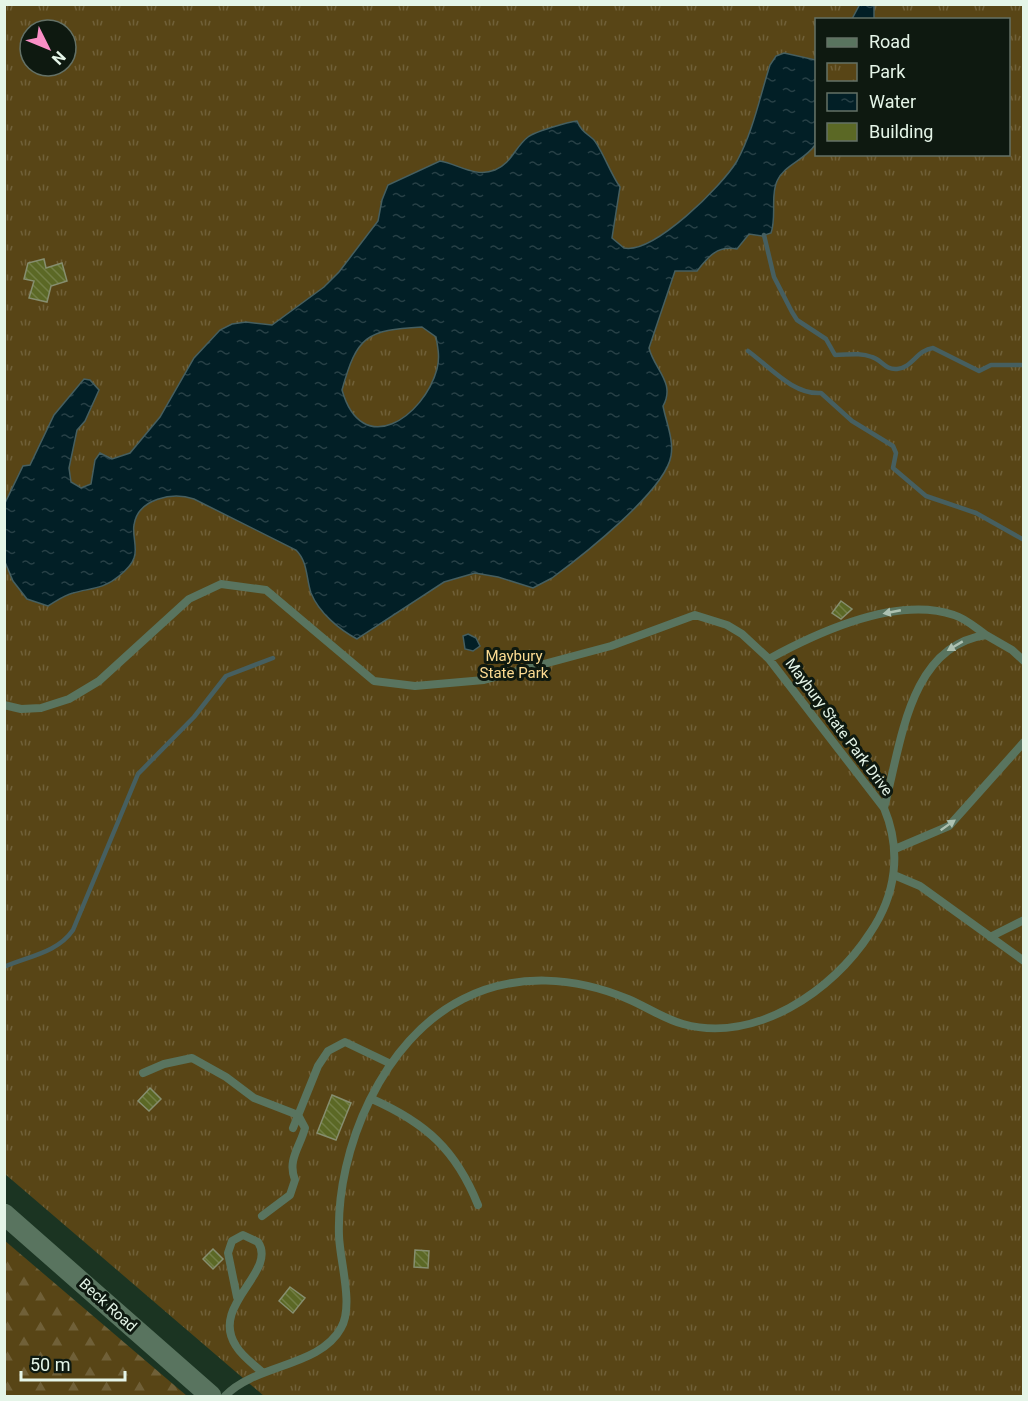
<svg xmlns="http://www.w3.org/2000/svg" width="1028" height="1401" font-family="Roboto,sans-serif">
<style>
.forest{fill:url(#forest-firs)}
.park{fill:url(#park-tufts);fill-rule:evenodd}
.water{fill:url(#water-ripples);stroke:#465f60;stroke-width:1.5;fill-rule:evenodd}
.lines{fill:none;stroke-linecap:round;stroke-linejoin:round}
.stream{stroke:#465f60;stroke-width:4.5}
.building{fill:url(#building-back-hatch);stroke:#868e6f;stroke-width:1.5}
.service{stroke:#59745f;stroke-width:8}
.secondary{stroke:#59745f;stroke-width:21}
.oneway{fill:#adc1b1}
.labels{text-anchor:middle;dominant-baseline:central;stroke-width:6;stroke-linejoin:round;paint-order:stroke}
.park-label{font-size:15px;fill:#fcdb92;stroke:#0e1910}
.street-label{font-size:15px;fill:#e5f5e8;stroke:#0e1910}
</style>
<defs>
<pattern id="forest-firs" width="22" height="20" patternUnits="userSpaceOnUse" patternTransform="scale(1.5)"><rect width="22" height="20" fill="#584516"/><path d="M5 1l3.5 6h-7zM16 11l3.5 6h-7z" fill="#706038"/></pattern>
<pattern id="park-tufts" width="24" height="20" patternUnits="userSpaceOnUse" patternTransform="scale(1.5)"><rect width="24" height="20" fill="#584516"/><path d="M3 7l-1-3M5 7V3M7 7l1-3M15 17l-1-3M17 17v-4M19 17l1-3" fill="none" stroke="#706038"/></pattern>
<pattern id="water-ripples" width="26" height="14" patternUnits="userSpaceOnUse" patternTransform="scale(1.5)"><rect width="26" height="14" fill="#021f26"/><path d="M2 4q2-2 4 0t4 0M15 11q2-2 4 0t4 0" fill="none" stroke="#274046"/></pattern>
<pattern id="building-back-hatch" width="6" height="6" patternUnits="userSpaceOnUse" patternTransform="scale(1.5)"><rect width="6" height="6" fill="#5b6825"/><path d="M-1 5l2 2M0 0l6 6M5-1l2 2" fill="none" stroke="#727e45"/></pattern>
</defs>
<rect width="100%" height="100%" fill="#1b3422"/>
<!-- forest -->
<path class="forest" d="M4,1240L187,1396H5Z"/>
<!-- park -->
<path class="park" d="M5,5H1023V1396H264L5,1174ZM816,20H1008V154H816ZM30,30H66V66H30Z"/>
<!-- water -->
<path class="water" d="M860,4L874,5V19H852Z
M784,53L816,60L815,145C805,160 784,165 777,181C770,196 777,216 771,233L762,236L749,234L737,249C717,245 708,257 697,271H675L649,348C654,369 676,383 663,406C666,422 674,440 671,456C665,491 582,556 552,578L533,588L498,577L475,573L444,582L357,639C340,630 319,613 311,593C306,578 308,562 296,550L194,499C173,492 138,498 134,525C132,535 138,549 134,558C132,564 124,572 119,576C104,589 91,588 73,593C64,595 55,602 48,606L27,599L13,581L5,562V503L23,466L30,465L54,415L84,379L90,380L99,390L85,421L77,430L69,468L71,482L81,488L91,484L95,460L100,453L112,459L130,453L160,417L194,358L220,330L232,324L246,322L272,325L324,287L339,272L378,221L382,200L388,185L440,161C458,164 475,178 495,170C511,164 515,147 528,137C534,132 568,122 577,121C581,131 586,133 593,139C601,147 611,175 620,187L612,238L624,248C654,254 722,186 737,161C753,132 760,96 770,65L776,56ZM422,327L436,337C438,348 440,358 437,369C424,417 362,460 342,390C357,336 366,330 422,327Z
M468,634L476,638L480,646L473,651L465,649L463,636Z"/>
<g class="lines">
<!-- stream -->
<path class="stream" d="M764,235L774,277L792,312L797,320L826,339L835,355C848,355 859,352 872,357C882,360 885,370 897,369C912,368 917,350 933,348L979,371L991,365H1024
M748,351C770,367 793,395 821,393L852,421L893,446L896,453L893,468L926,496L976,513L1024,540
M4,967C29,956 57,953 73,930L138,774L194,717L226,676L273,658"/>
</g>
<!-- building -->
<path class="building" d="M44,259L46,268L62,263L67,281L51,286L47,302L29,298L34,281L24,279L28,263Z
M841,601L852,609L841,619L832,613Z
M150,1088L161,1099L149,1111L138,1101Z
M332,1095L351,1103L336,1140L317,1133Z
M213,1249L223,1259L213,1269L203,1259Z
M415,1250L429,1251L428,1268L414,1267Z
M290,1287L305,1298L293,1313L279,1301Z"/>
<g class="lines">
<!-- service -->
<path class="service" d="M769,659C820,631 897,596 954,615C965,618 976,628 986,635
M4,705L21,709L41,708L69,699L99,681L189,599L221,584L266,590L374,681L415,686L484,680L611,646L695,615L727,625L742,634L769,659L884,808C902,851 896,895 870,933C833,991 755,1044 683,1024C664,1019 647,1007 628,999C576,977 516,972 463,999C383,1039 336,1149 339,1236C340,1262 354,1306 341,1328C320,1367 255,1364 225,1396
M884,808C901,746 908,646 986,635L1012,650L1024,661
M895,849L949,826L1024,742
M894,875L920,886L1024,961
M990,937L1024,920
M143,1073L164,1064L192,1058L226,1077L254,1098L298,1115L305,1128C300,1147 287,1160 295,1180L290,1195L262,1216
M372,1099C426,1123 456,1150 478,1205
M293,1128L318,1066L328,1051L345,1042L391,1064
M237,1297L228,1253L232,1241L243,1235L258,1242C278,1272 209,1305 236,1346C242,1356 253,1364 262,1372"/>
<!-- secondary -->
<path class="secondary" d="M4,1214L211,1396"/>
</g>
<!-- one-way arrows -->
<defs><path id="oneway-solid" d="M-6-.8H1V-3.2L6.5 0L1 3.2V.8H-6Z" transform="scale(1.5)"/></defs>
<g class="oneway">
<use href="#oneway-solid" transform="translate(892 612) rotate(169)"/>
<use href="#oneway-solid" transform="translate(955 646) rotate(149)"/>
<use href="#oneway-solid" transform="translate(948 825) rotate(-35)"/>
</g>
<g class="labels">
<!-- park labels -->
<g class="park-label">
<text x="514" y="656">Maybury<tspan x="514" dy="17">State Park</tspan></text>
</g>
<!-- street labels -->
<g class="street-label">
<text transform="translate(839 727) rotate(53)">Maybury State Park Drive</text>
<text transform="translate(108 1305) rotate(42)">Beck Road</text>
</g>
</g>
<!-- border -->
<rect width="1028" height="1401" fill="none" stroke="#e5f5e8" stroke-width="12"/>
<!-- legend -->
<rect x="815" y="18" width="195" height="138" fill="#0e1910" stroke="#647166" stroke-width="1.5"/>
<rect x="827" y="38" width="30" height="9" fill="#59745f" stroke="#647166" stroke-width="1.5"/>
<text x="869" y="48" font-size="18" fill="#e5f5e8">Road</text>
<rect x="827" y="63" width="30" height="18" fill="url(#park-tufts)" stroke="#647166" stroke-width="1.5"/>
<text x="869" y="78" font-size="18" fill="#e5f5e8">Park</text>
<rect x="827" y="93" width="30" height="18" fill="url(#water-ripples)" stroke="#647166" stroke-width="1.5"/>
<text x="869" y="108" font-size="18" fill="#e5f5e8">Water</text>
<rect x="827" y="123" width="30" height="18" fill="#5b6825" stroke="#647166" stroke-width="1.5"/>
<text x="869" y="138" font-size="18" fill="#e5f5e8">Building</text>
<!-- north arrow -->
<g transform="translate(48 48) rotate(133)"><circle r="28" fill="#0e1910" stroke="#647166" stroke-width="1.5"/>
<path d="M0-4.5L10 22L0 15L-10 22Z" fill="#fa8fc6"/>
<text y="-9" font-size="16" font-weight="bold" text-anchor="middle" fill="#e5f5e8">N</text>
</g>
<!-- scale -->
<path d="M21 1371v9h104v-9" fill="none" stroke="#e5f5e8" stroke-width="3"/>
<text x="30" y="1371" font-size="18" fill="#e5f5e8" stroke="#0e1910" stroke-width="4.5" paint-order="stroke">50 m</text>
</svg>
